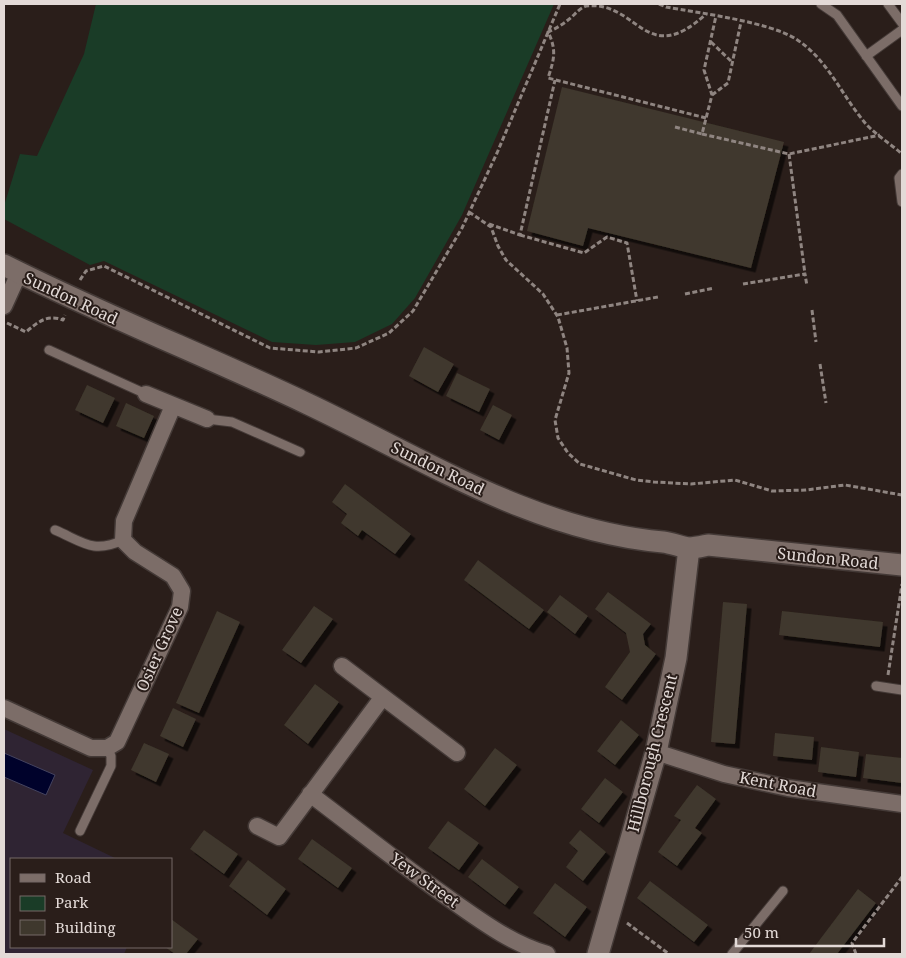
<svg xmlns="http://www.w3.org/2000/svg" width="906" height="958" font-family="'Noto Serif',serif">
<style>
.education{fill:#2f2433}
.green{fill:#1a3c27}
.water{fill:#00022b;stroke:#44435f}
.building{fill:#3f382d;filter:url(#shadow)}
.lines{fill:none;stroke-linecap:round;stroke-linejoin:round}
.service-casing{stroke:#443a37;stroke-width:11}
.minor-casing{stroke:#443a37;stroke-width:19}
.tertiary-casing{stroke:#443a37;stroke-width:24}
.path{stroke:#8f8581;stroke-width:3;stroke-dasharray:5 2.5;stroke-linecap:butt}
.service{stroke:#7c6d68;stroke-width:9}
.minor{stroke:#7c6d68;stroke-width:16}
.tertiary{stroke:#7c6d68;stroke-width:21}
.labels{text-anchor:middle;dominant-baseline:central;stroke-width:4;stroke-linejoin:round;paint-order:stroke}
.street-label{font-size:16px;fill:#e3dad7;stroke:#2a1e1a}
</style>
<defs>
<filter id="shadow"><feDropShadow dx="4.5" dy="4.5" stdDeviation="0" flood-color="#0009"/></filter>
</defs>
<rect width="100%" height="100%" fill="#2a1e1a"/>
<!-- education -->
<path class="education" d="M4,729L93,770L63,833L117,859H11V947H127L124,954H4Z"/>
<!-- green -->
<path class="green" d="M96,4H554L462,215L415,298L392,324L355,342L316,345L272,342L104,261L90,265L4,219V206L20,154L37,156L84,54Z"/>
<!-- water -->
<path class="water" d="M4,753L55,775L46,795L4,777Z"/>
<!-- building -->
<path class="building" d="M562,87L784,142L751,268L588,228L583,246L527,231Z
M424,347L454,364L438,392L409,376Z
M457,373L490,389L479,412L446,396Z
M87,385L115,398L103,423L75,410Z
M126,403L154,416L144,438L116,426Z
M493,405L512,415L499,440L480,430Z
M345,484L411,534L395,554L362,530L358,536L341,523L347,514L332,502Z
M478,560L544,610L529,629L464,580Z
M608,592L651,624L643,634L645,645L656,654L622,700L605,687L630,652L626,633L595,609Z
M560,595L588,616L575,634L547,612Z
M723,602L747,604L735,744L711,742Z
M314,606L333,619L301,663L282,650Z
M217,611L240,622L199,713L176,703Z
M782,611L883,622L880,647L779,635Z
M315,684L339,702L308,744L284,725Z
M173,708L196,719L183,747L160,736Z
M621,720L639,735L615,765L597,751Z
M775,733L814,737L812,760L773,756Z
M144,743L169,754L156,782L131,770Z
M821,747L859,752L856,777L818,772Z
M495,748L517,765L485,806L464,789Z
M866,754L902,758V783L863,778Z
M605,778L623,792L599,823L581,809Z
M697,785L716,799L695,828L702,833L677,866L658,852L681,820L674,816Z
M448,821L479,843L459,870L428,848Z
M204,830L238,854L224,874L190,849Z
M580,830L606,852L583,881L566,867L578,851L569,843Z
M312,839L352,868L338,888L298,859Z
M482,859L519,887L505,905L468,877Z
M248,860L286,889L267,915L229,886Z
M650,881L708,925L694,942L637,898Z
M555,883L587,907L565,937L533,913Z
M858,889L876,903L837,954H809Z
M171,919L198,939L186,954H175L165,947H171Z"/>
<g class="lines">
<defs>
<path id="service" d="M821,4L837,15L902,106
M888,4L902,23
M866,56L902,30
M902,174L899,178L902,202
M49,350L146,394
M207,419L232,422L300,452
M55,530C83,542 93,554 123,540
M876,686L902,690
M80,831L111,766V756L107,748
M732,954L783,891"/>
<path id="minor" d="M4,306L19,273
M146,394L207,419
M342,666L457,753
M4,708L91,748H107L117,742L180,607L182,591L173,576L135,552L123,540L124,521L173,406
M656,752L724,774L788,788L902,804
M310,794C358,830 405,868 454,902C484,923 511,943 547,954
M257,826L279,837L382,698"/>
<path id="tertiary" d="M4,265C103,315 207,356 308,404C422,458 535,531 663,542C672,543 681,547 689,548C695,548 703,546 708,545L902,565
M598,954L656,752L676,658L689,548"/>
</defs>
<!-- service casing -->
<use href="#service" class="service-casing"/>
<!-- minor casing -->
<use href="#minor" class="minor-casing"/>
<!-- tertiary casing -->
<use href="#tertiary" class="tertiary-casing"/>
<!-- path -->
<path class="path" d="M659,4L666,7C700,13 769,22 796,39C827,59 840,92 862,119C872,133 890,143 902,154
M711,42L732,62
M712,95L728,83L741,22
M706,118L548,78C554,60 557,50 548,32C555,29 562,25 568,20C574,16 578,9 586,6C638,0 645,70 706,14
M675,127L702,134L712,95L704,70L716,16
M702,134L789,154L880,135
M789,154L805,274
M469,212L491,227L498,246L506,260L543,294L558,317L567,348L569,373L555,420L558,438L568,453L580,464L636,480L654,482L691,484L735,480L772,491L806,490L845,485L902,495
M489,224L520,235L555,80
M520,235L584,253L607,237L627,243L637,301
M80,280L86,271L104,266L270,348L319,352L356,348L389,333L413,311L462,228L497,153L560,4
M743,284L805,274L807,286
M685,294L714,288
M812,310L816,342
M557,315L658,297
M7,323L26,332C38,322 47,314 63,320L65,315
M820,364L826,403
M888,675L902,584
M627,923L669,954
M856,954L852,943L902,877"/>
<!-- service -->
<use href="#service" class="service"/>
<!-- minor -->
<use href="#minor" class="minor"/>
<!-- tertiary -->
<use href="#tertiary" class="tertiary"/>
</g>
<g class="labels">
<!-- street labels -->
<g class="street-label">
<text transform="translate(71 298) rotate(25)">Sundon Road</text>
<text transform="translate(438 468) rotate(26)">Sundon Road</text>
<text transform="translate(828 558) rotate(6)">Sundon Road</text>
<text transform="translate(159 649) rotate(-66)">Osier Grove</text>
<text transform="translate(652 753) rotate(-76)">Hillborough Crescent</text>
<text transform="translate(778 784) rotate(11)">Kent Road</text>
<text transform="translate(425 880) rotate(36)">Yew Street</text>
</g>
</g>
<!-- border -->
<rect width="906" height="958" fill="none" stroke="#e3dad7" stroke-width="10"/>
<!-- legend -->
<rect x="10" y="858" width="162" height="90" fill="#2a1e1a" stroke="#746966"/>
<rect x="20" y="874" width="25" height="8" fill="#7c6d68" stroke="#746966"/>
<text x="55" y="883" font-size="15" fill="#e3dad7">Road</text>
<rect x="20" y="896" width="25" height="15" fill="#1a3c27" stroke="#746966"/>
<text x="55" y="908" font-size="15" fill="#e3dad7">Park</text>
<rect x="20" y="920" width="25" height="15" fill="#3f382d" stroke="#746966"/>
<text x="55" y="933" font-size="15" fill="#e3dad7">Building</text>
<!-- scale -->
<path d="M736 938v8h148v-8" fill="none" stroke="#e3dad7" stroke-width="2.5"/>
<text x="744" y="938" font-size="15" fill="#e3dad7" stroke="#2a1e1a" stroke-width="4" paint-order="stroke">50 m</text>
</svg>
